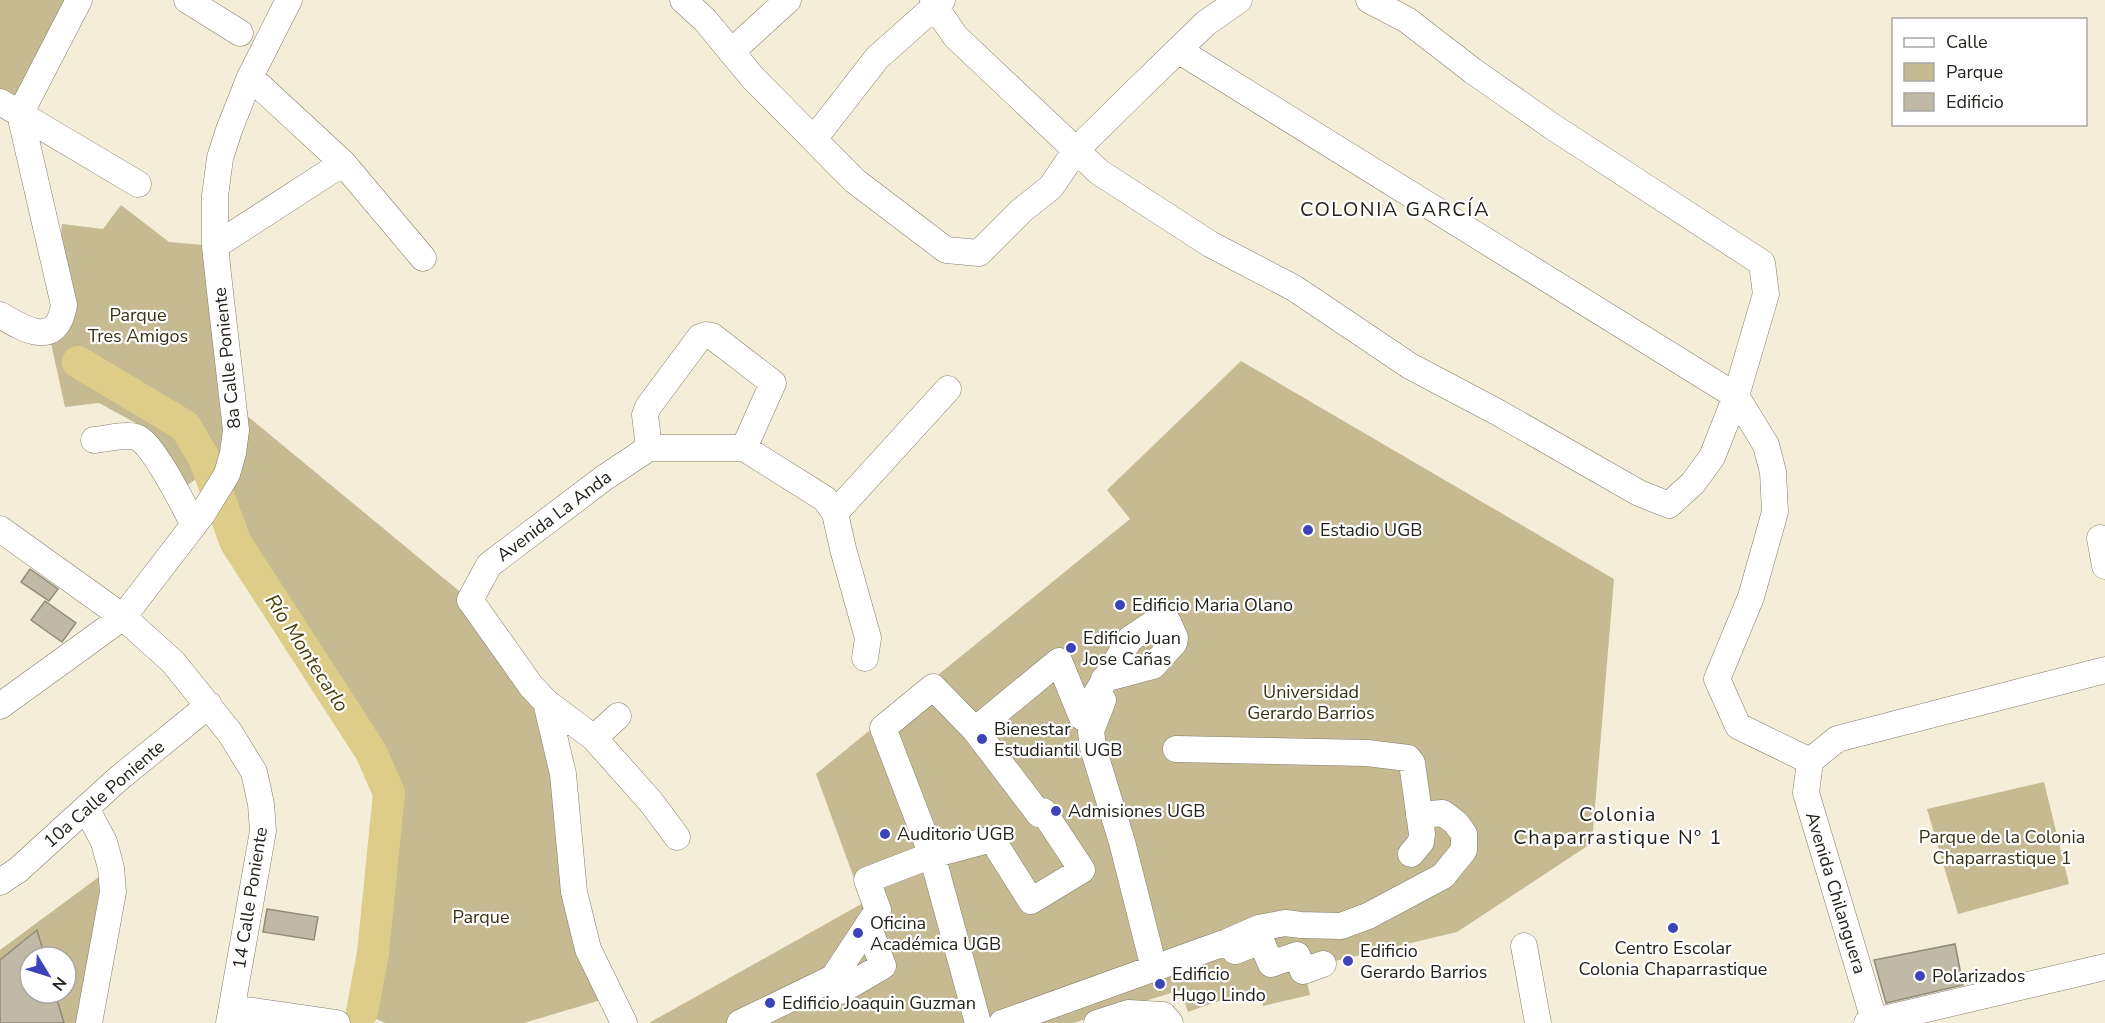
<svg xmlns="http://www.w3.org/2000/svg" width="2105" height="1023" font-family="'Nunito Sans',sans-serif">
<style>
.green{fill:#c5ba92;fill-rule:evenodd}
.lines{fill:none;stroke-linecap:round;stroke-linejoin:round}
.river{stroke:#decc89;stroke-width:32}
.building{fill:#bfb9a5;stroke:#918c79;stroke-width:1.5}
.minor-casing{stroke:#837d6b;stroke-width:27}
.minor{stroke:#fff;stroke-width:26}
.poi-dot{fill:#3d43b8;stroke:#fff;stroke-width:2}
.labels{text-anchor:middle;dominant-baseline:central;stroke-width:4.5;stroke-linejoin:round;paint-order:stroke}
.park-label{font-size:18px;fill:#393113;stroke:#fff}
.street-label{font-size:18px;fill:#24221b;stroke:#fff}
.poi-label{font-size:18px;fill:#24221b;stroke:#fff;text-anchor:start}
.neighbourhood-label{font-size:20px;letter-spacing:1.5px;fill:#24221b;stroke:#fff}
.water-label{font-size:20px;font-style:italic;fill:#4b3e07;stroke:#fff}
</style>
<rect width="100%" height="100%" fill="#f4eed9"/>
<!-- green -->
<path class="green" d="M0,0H77L20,114L0,102Z
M121,205L169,242L215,246L234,405L470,600L552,724L567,833L611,997L524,1023H385L362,1012L379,890L389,793L315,668L236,543L227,474L228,457L180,490L152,432L99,403L65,407L51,343L62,224L103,229Z
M1241,361L1614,579L1592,843L1457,932L1323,964L1305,974L1310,995L1263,1006L1258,987L1188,1012L1181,990L1073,1023H649L863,903L816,774L1130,519L1107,490Z
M2044,782L2069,884L1958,914L1927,809Z
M111,868L87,1023H0V950ZM30,957H66V993H30Z"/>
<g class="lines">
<!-- river -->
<path class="river" d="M78,362L185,426L204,458L236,543L371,752L389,793L373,953L362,1012"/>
</g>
<!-- building -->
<path class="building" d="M30,569L58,589L49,601L21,582Z
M45,601L76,623L62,642L31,620Z
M267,909L318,917L314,940L263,932Z
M37,930L45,957H30V993H55L64,1023H0V960Z
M1955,944L1963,985L1886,1003L1874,960Z"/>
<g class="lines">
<defs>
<path id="minor" d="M187,0L240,33
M683,0L705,20L753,78L855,181L946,250L979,253L1021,211L1051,187L1076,150L1138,89L1206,23L1239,0
M933,0L935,7L956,37L1099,172L1210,244L1294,288L1410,366L1497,412L1639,493L1669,505L1693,483L1712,457L1736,396L1766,294L1762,263L1553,127L1473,71L1407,20L1369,0
M1178,50L1736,396L1766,445L1773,472L1775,512L1751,597L1717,679L1738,726L1810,761L1837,739L2105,670
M731,52L788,0
M250,77L343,163L423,258
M0,102L138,184
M814,139L877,58L942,0
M215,246L343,163
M0,315C25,330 57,349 64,305L20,114L79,0
M94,440C105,439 126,434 136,437C152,441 185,508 194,525
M649,448L645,415L648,407L700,337L706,335L712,336L773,383L744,448
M835,513L948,389
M0,529L123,617L173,662L230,733L254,772L261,804L263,831L229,1023
M2100,538L2105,566
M1103,700L1091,731L1093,748L1122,842L1154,968
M546,702L594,738L651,802L677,837
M0,706L123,617L203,513L227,474L233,453L236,430L219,283L215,246V196L220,158L229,130L250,77L289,0
M594,738L618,716
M1176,749L1367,753L1408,758L1412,763L1422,834L1421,842L1411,854
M1810,761L1806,793L1875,1023
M86,808L104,842L111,868L113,892L89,1023
M0,882L18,870L118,779L209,705
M1524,946L1538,1023
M1235,951L1261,941L1271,964L1297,955L1303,971L1323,964
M833,978L840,991L883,966L868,925
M232,1008L337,1023
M624,1023L588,949L574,892L563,774L546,702L531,686L470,600L489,565L604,478L649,448H744L825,499L835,513L843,549L868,638L865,658
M740,1023L833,978L878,910L867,880L932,855L992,839L1031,901L1082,870L1043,811L1039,814L975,730
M978,1023L932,855L883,728L933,687L975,730L1059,661L1082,717L1130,639L1161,618L1168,622L1175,638L1174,643L1153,666L1104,679
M1002,1023L1227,942L1259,928L1285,923L1301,925L1341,926L1368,916L1443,876L1464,850V834L1456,823L1443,813L1419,815
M1097,1023L1128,1013L1163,1015L1170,1023
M1867,1023L2105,967"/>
</defs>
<!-- minor casing -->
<use href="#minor" class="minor-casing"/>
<!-- minor -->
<use href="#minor" class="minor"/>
</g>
<!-- markers -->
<g class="poi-dot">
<circle cx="1308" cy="530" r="6"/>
<circle cx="1120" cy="605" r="6"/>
<circle cx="1071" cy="648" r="6"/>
<circle cx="982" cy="739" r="6"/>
<circle cx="1056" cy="811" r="6"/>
<circle cx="885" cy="834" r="6"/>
<circle cx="1673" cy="928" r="6"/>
<circle cx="858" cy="933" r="6"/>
<circle cx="1348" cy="961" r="6"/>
<circle cx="1920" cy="976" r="6"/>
<circle cx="1160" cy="984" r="6"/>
<circle cx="770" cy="1003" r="6"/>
</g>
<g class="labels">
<!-- park labels -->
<g class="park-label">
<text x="138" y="315">Parque<tspan x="138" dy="21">Tres Amigos</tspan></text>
<text x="1311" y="692">Universidad<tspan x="1311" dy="21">Gerardo Barrios</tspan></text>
<text x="2002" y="837">Parque de la Colonia<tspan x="2002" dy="21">Chaparrastique 1</tspan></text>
<text x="481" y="917">Parque</text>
</g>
<!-- street labels -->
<g class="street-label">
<text transform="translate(227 358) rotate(-96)">8a Calle Poniente</text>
<text transform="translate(554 516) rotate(-37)">Avenida La Anda</text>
<text transform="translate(104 794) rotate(-41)">10a Calle Poniente</text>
<text transform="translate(1836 893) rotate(73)">Avenida Chilanguera</text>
<text transform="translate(250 898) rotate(-81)">14 Calle Poniente</text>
</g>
<!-- poi labels -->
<g class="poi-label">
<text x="1320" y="530">Estadio UGB</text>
<text x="1132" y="605">Edificio Maria Olano</text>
<text x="1083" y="638">Edificio Juan<tspan x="1083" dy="21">Jose Cañas</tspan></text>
<text x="994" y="729">Bienestar<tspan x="994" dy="21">Estudiantil UGB</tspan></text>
<text x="1068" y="811">Admisiones UGB</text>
<text x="897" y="834">Auditorio UGB</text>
<text x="870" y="923">Oficina<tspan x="870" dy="21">Académica UGB</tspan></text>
<text x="1673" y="948" text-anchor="middle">Centro Escolar<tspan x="1673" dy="21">Colonia Chaparrastique</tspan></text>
<text x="1360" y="951">Edificio<tspan x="1360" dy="21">Gerardo Barrios</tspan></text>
<text x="1172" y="974">Edificio<tspan x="1172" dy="21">Hugo Lindo</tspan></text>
<text x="1932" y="976">Polarizados</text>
<text x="782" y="1003">Edificio Joaquin Guzman</text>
</g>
<!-- neighbourhood labels -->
<g class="neighbourhood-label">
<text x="1395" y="209">COLONIA GARCÍA</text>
<text x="1618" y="814">Colonia<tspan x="1618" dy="23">Chaparrastique Nº 1</tspan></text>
</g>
<!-- water labels -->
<g class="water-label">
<text transform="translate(307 653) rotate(57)">Río Montecarlo</text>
</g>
</g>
<!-- legend -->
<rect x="1892" y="18" width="195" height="108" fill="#ffffff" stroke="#a7a7a4" stroke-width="1.5"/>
<rect x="1904" y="38" width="30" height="9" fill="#ffffff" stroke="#a7a7a4" stroke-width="1.5"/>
<text x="1946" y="48" font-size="18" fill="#24221b">Calle</text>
<rect x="1904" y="63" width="30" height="18" fill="#c5ba92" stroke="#a7a7a4" stroke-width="1.5"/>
<text x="1946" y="78" font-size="18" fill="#24221b">Parque</text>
<rect x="1904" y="93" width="30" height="18" fill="#bfb9a5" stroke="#a7a7a4" stroke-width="1.5"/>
<text x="1946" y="108" font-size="18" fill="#24221b">Edificio</text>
<!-- north arrow -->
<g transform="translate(48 975) rotate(128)"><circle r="28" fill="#ffffff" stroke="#a7a7a4" stroke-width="1.5"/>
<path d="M0-4.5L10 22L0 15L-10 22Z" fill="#3d43b8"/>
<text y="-9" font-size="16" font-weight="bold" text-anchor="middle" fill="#24221b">N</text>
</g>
</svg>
